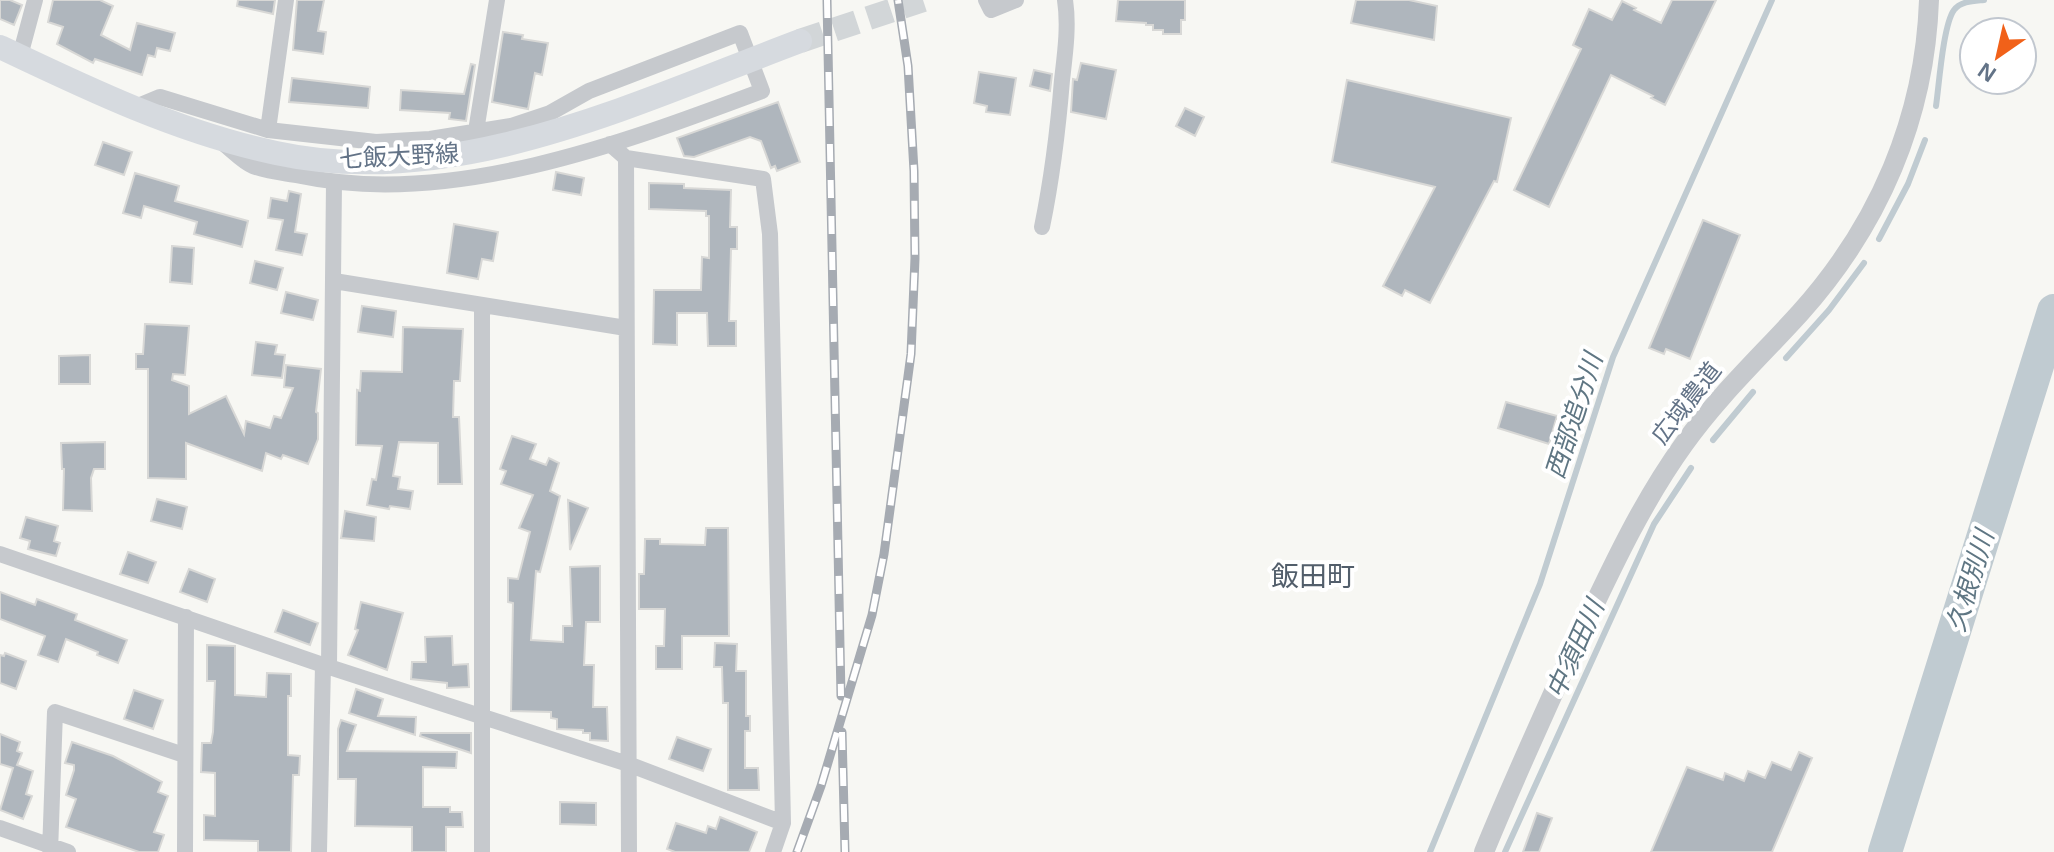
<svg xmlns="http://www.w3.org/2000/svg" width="2054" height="852" font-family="Arial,'Noto Sans JP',sans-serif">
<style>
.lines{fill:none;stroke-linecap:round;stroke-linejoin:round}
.stream{stroke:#c0cbd1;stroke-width:6}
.river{stroke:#c0cbd1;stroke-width:34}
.building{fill:#afb6bd;stroke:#d8d8d6;stroke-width:2}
.secondary-tunnel{stroke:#d2d6d8;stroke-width:24;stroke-dasharray:24 12;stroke-linecap:butt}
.minor{stroke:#c6c9cd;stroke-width:16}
.tertiary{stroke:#c6c9cd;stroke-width:20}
.secondary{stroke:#d6dadf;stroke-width:24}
.rail-casing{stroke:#a6abb2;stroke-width:9}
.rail{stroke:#fff;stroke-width:6;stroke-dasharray:18;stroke-linecap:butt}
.labels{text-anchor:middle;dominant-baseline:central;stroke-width:8;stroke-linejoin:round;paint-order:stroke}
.street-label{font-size:24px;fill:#637387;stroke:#fff}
.water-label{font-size:26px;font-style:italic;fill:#5f7683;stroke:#fff}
.quarter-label{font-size:28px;fill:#525e6b;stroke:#fff}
</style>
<rect width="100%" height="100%" fill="#f7f7f3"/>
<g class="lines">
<!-- stream -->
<path class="stream" d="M1936,106C1939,86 1943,25 1954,10C1961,1 1974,1 1984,0
M1879,239L1908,184L1925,140
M1786,358L1829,310L1864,263
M1713,440L1753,392
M1430,852L1540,584L1613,357L1772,0
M1505,852L1654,524L1691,468"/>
<!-- river -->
<path class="river" d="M1885,852L2054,311"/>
</g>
<!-- building -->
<path class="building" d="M0,0H10L22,5L14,25L0,19Z
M53,0H100L113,6L101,35L130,50L137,23L175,33L170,51L157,48L155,57L148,55L142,75L95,59L93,63L57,44L63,27L48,22Z
M238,0H275L273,14L237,6Z
M297,0H324L318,31L326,32L323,54L293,50Z
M1118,0H1185V20H1181V34H1163V30H1153V25H1146V23L1116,21Z
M1356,0H1409L1437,6L1434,40L1351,23Z
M1672,0H1716L1665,105L1651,98L1653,96L1611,75L1549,207L1514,190L1581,49L1573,45L1589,9L1612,20L1622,1L1636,8L1634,10L1661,23Z
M503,32L523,35L522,39L548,43L542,75L535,73L528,109L492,102Z
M1081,63L1116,70L1106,119L1071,112L1073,79L1077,80Z
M471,64L475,65L466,121L449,119L450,113L400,110L401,90L464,94Z
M1034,70L1052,74L1050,91L1030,86Z
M979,72L1016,78L1010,115L986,112L987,106L974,103Z
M292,78L370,87L368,108L289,102Z
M1347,80L1511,118L1497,182L1494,181L1430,303L1405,290L1402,296L1383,286L1435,187L1332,162Z
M778,102L800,162L777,171L775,166L771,168L761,141L750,137L694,157L684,156L677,138Z
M1185,108L1204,117L1195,136L1176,126Z
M103,142L132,152L124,175L95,165Z
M556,172L584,178L581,195L553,190Z
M135,173L179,186L175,201L248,221L242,247L194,234L197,222L144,206L141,218L123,213Z
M649,183L684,184V188L731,190L730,227H737V249H731L729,321H736V346H708L707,313H677V345L653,344L654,290H701L702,257L709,258V216H706V211L649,209Z
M289,191L301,194L295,232L307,234L302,255L276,250L283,220L268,218L271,198L287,201Z
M1703,220L1740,235L1690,359L1666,349L1664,354L1649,348Z
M454,224L498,232L493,261L482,259L478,279L447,273Z
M172,246L194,248L192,284L170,282Z
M255,261L283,268L277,290L250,283Z
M286,292L318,300L313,320L281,313Z
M362,306L396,311L393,337L358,332Z
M145,324L189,326L185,375L173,374L172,380L189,386V414L226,396L244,434L246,421L270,428L274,416L281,418L293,388L284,387L286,365L321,369L316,412L318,413V439L308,464L283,455L281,459L266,453L262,471L186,443V479L148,478V369H136V354H143Z
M403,327L463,329L460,381H454L453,417H459L462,484H438V443L399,442L393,476L400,477L398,489L413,491L410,509L390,506L389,509L367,505L372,479L376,480L382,446L356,445L357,390L360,391L361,371L402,372Z
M256,342L277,345L275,354L285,355L282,378L252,375Z
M90,355V384H59V356Z
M1506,402L1557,416L1549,444L1498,428Z
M512,436L536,444L530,459L546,465L549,458L559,463L550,491L560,496L540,572L536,571L531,640L563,642V626H572L570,567L600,566V622H586L584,665H594L593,707H607L608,741L590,740V733H583V730L557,729V719L551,718V712L511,711L513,603L508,602V578L518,579L530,532L519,528L533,495L501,484L506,471L500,469Z
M105,442V469H94L91,478L92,511L63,510L64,469H62L61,443Z
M157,499L187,507L182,529L151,521Z
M568,500L588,508L570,550Z
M345,511L376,517L374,541L341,538Z
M26,517L58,526L54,541L60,543L56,556L28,549L30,541L20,538Z
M706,528H728L729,636H682V669H656V646H664L665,609H639V574H644L645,539H660V544L705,545Z
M128,552L156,562L148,583L120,574Z
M189,569L215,579L207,602L180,592Z
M0,592L35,605L37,599L77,614L75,620L127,640L118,663L97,655L98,652L66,639L58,662L38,655L45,636L0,619Z
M361,602L403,613L387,670L348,655L358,630L355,629Z
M283,610L318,623L310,645L275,632Z
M452,636L453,665L468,664L469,687L447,688V683L411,679L412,662H426L425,637Z
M715,643L737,644L736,671H746V716H750V731H745V768H758L759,790H728V703H723L722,667H714Z
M207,645L235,646V695L266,697L267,673L291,674V696H288V755L300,756L299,775H293L291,852H258V841L204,840V815L215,816V773L201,772L202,743H211L213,732L215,681H207Z
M5,653L26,661L16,689L0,683V655L4,656Z
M356,689L383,699L378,716L416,717L415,735L349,713Z
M134,690L163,700L153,729L124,719Z
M341,720L356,725L347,751L457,752L456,768L423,767V807H450V812H462L463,827H446V852H412V827L355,826L356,779H338V729Z
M421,733H471V753L420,736Z
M0,734L20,742L17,751L22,753L17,765L33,771L26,794L32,796L23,819L0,810L13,768L0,764Z
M677,737L711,749L703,771L669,759Z
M72,742L113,756L162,782L158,792L168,796L154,832L164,835L158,852H139L66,827L76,799L66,795L74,770V765L65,763Z
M1799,752L1812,758L1772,852H1651L1687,767L1723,780L1725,773L1744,781L1748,771L1765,778L1772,762L1791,770Z
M560,802L596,803V825L560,824Z
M1537,813L1552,818L1539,852H1523Z
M720,817L757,832L749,852H675L667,849L676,823L706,833L708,826L716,829Z"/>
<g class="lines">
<!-- secondary-tunnel -->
<path class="secondary-tunnel" d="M800,41L923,0"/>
<!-- minor -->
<path class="minor" d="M986,0L991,10L1016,0
M20,56L35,0
M136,107L160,97L268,130L376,142L430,139L511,126L550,113L589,91L740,33L762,91C623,143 450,208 301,176C286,173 268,172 253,166C243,162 233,151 224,144
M268,130L286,0
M476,131L497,0
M610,144L626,158L763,179L770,234L783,823L773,852
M626,158L629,852
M1042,227C1052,178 1058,130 1062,80C1065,54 1069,26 1065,0
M334,281L626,328
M482,305V852
M0,554L323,665L628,764L783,823
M329,666L334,183
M0,828L68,852
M50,852L55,712L184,755
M185,852L186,617
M319,852L323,665"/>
<!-- tertiary -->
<path class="tertiary" d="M1484,852C1513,781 1545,711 1577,641C1609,574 1640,505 1684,444C1718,396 1761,356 1800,313C1879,225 1925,118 1929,0"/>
<!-- secondary -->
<path class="secondary" d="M0,47C88,89 180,133 276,153C454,192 637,102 800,41"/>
<defs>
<path id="rail" d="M827,0L841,696
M842,732L845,852
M797,852L821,786L872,615L884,554L911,354L915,258L914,171L908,66L898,0"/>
</defs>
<!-- rail casing -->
<use href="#rail" class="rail-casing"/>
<!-- rail -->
<use href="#rail" class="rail"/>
</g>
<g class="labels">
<!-- street labels -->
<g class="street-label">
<text transform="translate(399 156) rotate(-3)">七飯大野線</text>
<text transform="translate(1686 403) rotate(-52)">広域農道</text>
</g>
<!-- water labels -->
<g class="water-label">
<text transform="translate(1574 416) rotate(-72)">西部追分川</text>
<text transform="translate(1970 581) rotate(-73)">久根別川</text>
<text transform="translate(1575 649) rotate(-66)">中須田川</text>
</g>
<!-- quarter labels -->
<g class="quarter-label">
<text x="1313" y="576">飯田町</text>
</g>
</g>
<!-- north arrow -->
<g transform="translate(1998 56) rotate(214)"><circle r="38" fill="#ffffff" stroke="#c1c7cf" stroke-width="2"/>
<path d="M0-6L14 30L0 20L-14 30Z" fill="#f16119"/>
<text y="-12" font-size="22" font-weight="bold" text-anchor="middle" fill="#637387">N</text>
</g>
</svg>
